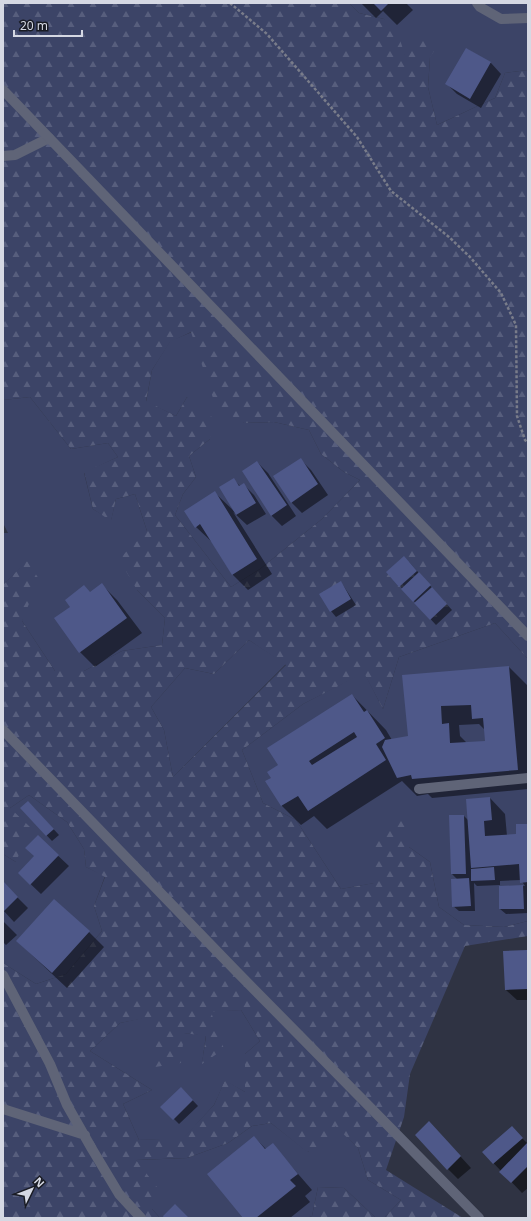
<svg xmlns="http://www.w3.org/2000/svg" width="531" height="1221" font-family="'Noto Sans',sans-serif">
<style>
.green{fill:#3c4467}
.forest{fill:url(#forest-firs);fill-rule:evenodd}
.shadow{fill:#0007;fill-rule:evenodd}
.building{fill:#4e5889;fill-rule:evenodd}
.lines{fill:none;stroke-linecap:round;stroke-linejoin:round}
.path{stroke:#797c8a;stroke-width:2.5;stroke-dasharray:3 2;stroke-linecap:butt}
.service{stroke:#5f6477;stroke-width:10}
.minor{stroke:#5f6477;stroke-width:10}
</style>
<defs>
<pattern id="forest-firs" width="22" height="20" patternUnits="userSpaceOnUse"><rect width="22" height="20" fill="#3c4467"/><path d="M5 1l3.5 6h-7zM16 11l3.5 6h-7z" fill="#575e7d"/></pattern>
</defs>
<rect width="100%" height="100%" fill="#2f3343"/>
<!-- green -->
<path class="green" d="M349,3H528V70L505,73L495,98L437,125L428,87L430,57L405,56L384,19L359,13Z
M192,332L204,365L244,423L274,422L309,430L321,454L344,472L360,480L322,519L260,569L231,587L175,515L183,494L196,477L189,456L210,439L187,397L176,416L146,402L152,370L170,341Z
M30,397L71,449L108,443L118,457L84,473L93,509L111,520L116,499L135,494L147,531L137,590L165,618L162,645L122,651L84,671H55L22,621L27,562L3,585V533H8L3,523V400Z
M495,623L528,659V921L504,927L464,925L439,907L430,862L409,847L374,838L375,883L341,889L296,820L263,803L242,750L303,704L364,672L383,709L399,657Z
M249,640L286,664L173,777L164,730L151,707L185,668L214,674Z
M29,795L67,822L84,849L86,867L105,876L94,906L102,931L66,974L36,984L3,963V854L16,862L10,808Z
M241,1010L260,1041L245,1054V1092L225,1081L214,1105L183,1139L139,1140L123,1104L152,1090L90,1051L120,1023L156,1015L184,1033L206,1035L202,1064L211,1011Z
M271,1123L308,1152L335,1125L358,1148L368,1180L401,1200L384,1218H376L344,1188L318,1187L312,1216L307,1218H160L152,1209L136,1160L187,1158L228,1143L252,1126Z"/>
<!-- forest -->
<path class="forest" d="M3,3H349L359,13L384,19L396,28L405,55L422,37L443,38L430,57L428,87L437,125L495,98L505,73L528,70V659L495,623L399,657L383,709L364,673L303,704L242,750L263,803L296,820L341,889L374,883V838L402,809L409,847L430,862L439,907L464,925L504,927L528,921V936L465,946L410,1074L404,1117L386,1170L463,1218H384L401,1200L368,1180L358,1148L335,1126L331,1147L307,1152L271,1123L252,1126L228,1143L187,1158L136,1160L160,1191L152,1209L160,1218H3V963L36,984L66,974L102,931L94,906L105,877L86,867L84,849L67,822L29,795L10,808L30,827L16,862L3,854V585L27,561L39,579L22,621L55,671H84L122,651L162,645L165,618L137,590L119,559L147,531L135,494L116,499L111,521L93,509L84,472L118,457L108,443L71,449L30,397L3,400ZM191,332L216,407L244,423L274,422L309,430L321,454L344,472L360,480L322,519L260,569L231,587L175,515L183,494L196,477L189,456L210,439L213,418L187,397L176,416L146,401L152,370L170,342ZM249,640L286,665L173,777L164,730L151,707L185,668L214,674ZM241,1010L260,1041L245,1054V1092L225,1080L214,1105L183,1138L139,1140L123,1104L152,1090L90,1051L120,1023L156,1016L155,1067L181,1063L184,1033L206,1036L202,1064L224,1049L211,1012Z
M318,1187L344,1188L376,1218H307L312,1216Z"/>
<!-- shadow -->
<path class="shadow" d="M361,3H406L413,10L397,25L383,11L376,18Z
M467,49L491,63L501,74L481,108L457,94L447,84Z
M300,459L311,470L328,495L302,513L291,502Z
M257,462L268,473L296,516L282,526L271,515Z
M234,480L240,486L243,484L254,495L266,514L247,525L233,512L272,574L248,590L232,574L212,542L196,527L215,493L234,511Z
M409,562L452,610L436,625L387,572Z
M341,582L356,605L336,617L331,611Z
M102,585L117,600L142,633L95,667L80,652L90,593Z
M509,667L528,686V789L432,798L428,794L417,796L402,781L327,829L314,816L301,825L282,806L267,782L272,779L279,765L352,695L386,730L392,740L409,737L403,676ZM479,724L485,730L486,742L467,743L460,736L459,725Z
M490,798L505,814L507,836L518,835L528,825V913L506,914L500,909V887L525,886L521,880L500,881V885L477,886L474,883L475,911H459L453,906L457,879L452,874L464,816L468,820Z
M33,807L59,835L52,841L21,808Z
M38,837L69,866L41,894L19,873L35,857Z
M3,883L28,908L14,922L3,910Z
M3,921L17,935L6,945L3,942Z
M89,932L104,947L67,988L17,941Z
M527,951L528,1000H517L506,990Z
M181,1088L198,1106L179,1124L162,1107Z
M439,1133L471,1168L458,1179L448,1169Z
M254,1137L267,1150L273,1145L312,1190L305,1196L310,1202L290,1218H244Z
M522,1138L528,1144V1188L522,1193L483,1152Z"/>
<!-- building -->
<path class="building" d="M373,3H389L381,11Z
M466,48L491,62L470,99L445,84Z
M301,458L318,484L291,503L273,476Z
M257,461L287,505L271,516L242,471Z
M234,478L239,486L244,483L256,503L236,515L219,487Z
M215,491L257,559L232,575L200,524L195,528L184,511Z
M404,556L417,571L399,587L386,572Z
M419,572L431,585L413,602L401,589Z
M341,581L351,599L330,612L319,594Z
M102,583L127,618L79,653L54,618L70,607L65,600L84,585L90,592Z
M432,587L447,604L430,620L414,603Z
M509,666L518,770L412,779L411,775L397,778L382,747L385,740L408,736L402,675ZM471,705L472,719L483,718L485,741L450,743L449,723L442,724L441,706Z
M352,694L364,712L367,710L385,738L376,744L386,760L308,811L298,796L281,806L265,781L271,778L267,772L278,765L267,748ZM354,732L357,737L312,765L309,761Z
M490,797L492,820L484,821L485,836L516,834V824H528V882L520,883L519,864L471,868L466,799Z
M28,801L54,829L46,836L20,808Z
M449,815H464L466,874H451Z
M38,835L59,855L30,885L18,873L34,856L25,848Z
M494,867L495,880L471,881V869Z
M469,878L471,906L452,907L451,879Z
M3,881L18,897L3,912Z
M523,885L524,909H499V886Z
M54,899L90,931L52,973L16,941Z
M527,950L528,989L505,990L503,951Z
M181,1087L193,1100L173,1120L160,1107Z
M429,1121L461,1156L447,1170L415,1135Z
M512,1126L523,1138L493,1164L482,1152Z
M254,1136L265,1149L273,1143L298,1174L290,1180L296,1186L256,1218H243L207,1174Z
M528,1142V1166L511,1183L499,1172Z
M175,1204L189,1218H164L163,1216Z"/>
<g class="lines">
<!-- path -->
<path class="path" d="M230,3L267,34L357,137L391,191L449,237L470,257L501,293L516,325L517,416L525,440L528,443"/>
<!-- service -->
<path class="service" d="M3,156L15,155L49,138"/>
<!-- minor -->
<path class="minor" d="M477,3L480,7L501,19L528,18
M3,90L528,636
M3,730L237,972L479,1218
M419,789L528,778
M3,975L50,1064L67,1105L92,1149L119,1194L141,1218
M3,1109L85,1135"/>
</g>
<!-- border -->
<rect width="531" height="1221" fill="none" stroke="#d5d8e3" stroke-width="8"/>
<!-- north arrow -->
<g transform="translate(32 1189) rotate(47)" stroke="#191b23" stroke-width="3" paint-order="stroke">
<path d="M0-3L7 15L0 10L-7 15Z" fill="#d5d8e3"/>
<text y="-6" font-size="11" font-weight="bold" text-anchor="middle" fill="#d5d8e3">N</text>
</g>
<!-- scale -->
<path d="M14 30v6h68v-6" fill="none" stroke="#d5d8e3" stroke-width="2"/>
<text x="20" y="30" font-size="12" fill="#d5d8e3" stroke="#191b23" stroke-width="3" paint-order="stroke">20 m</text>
</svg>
